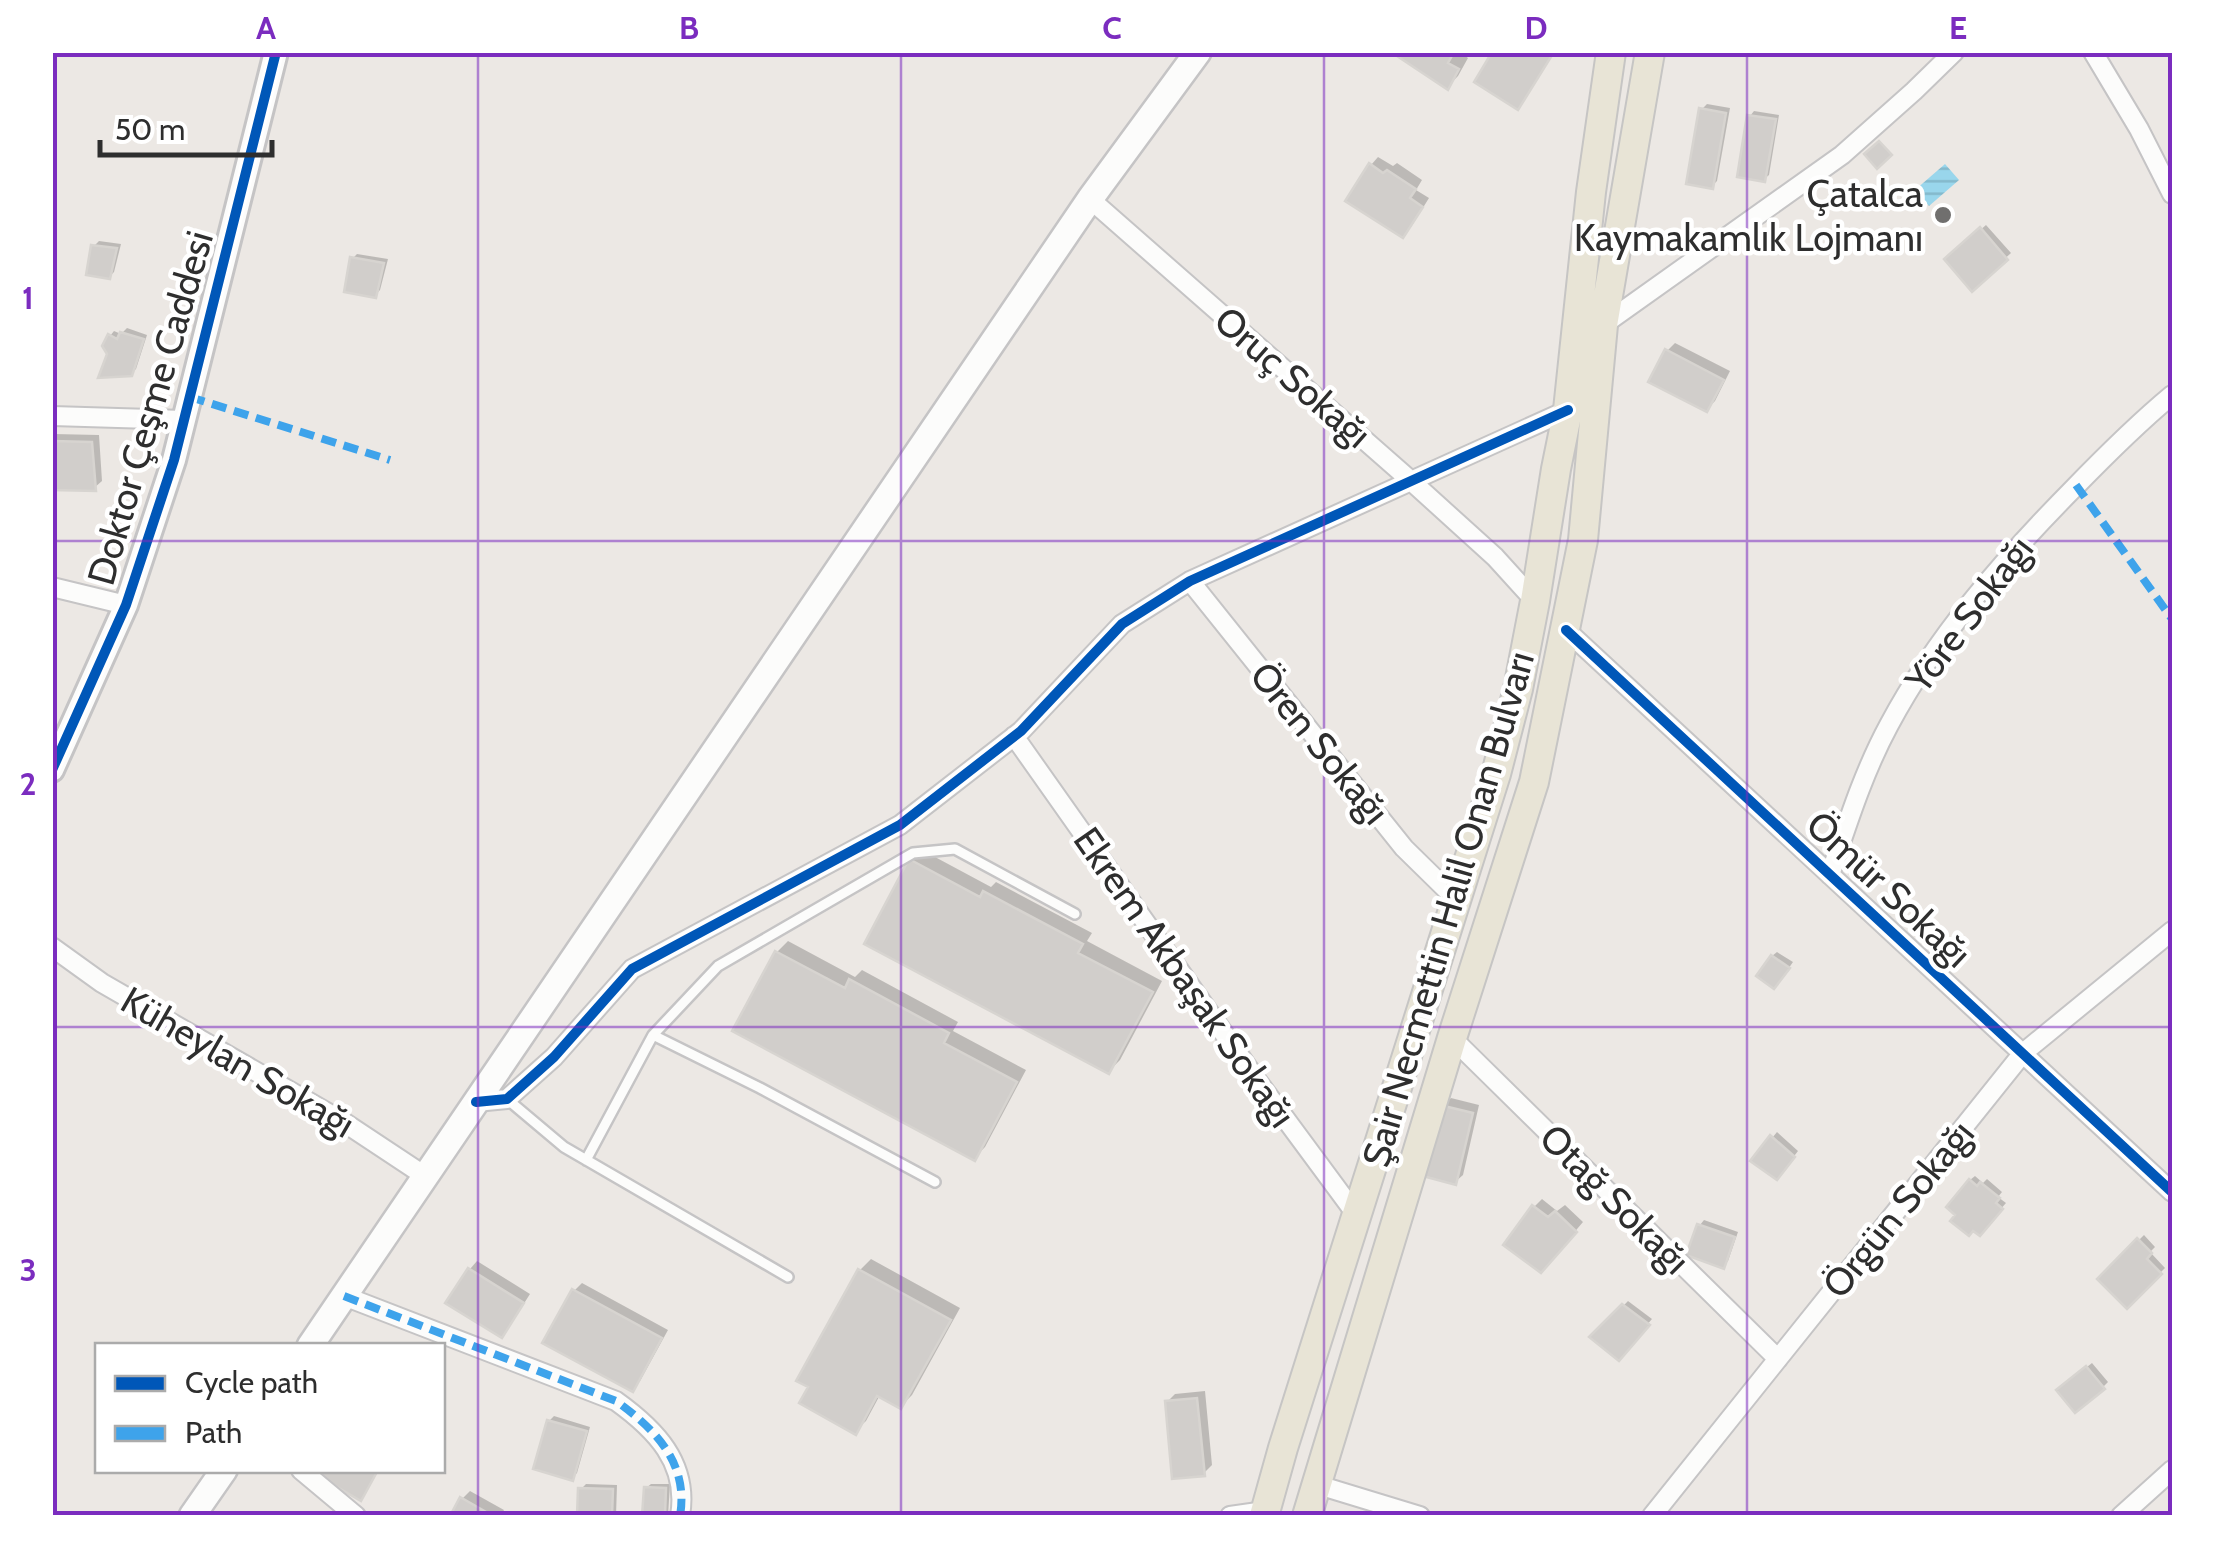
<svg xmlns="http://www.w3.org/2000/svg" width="2225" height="1568" font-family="Cabin,sans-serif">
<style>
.water{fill:url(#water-rules)}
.shadow{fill:#0003}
.building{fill:#d1cecb;stroke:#d7d4d0;stroke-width:2.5}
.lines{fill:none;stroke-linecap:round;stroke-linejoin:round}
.service-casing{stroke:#c5c4c5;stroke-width:14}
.minor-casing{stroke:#c5c4c5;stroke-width:22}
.tertiary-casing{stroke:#c5c4c5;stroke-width:28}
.secondary-casing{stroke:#c5c4c5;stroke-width:30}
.primary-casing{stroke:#c6c5c4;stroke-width:32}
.service{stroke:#fcfcfb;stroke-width:9}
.minor{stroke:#fcfcfb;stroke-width:18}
.tertiary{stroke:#fcfcfb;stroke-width:22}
.secondary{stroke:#fcfcfb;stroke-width:25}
.primary{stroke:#e8e4d6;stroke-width:28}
.quiet{stroke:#3ea3eb;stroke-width:8;stroke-dasharray:15 8;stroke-linecap:butt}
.cycleway-casing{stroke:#fff;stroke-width:16}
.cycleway{stroke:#0057b8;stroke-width:10}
.grid{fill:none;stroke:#7b2cbf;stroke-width:2.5;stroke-opacity:0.55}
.poi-dot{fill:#706f6e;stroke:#fff;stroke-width:4}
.labels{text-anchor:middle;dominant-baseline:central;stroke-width:9;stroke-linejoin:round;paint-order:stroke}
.poi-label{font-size:38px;fill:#2e2e2e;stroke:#fff;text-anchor:end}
.street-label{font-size:38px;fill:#2e2e2e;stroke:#fff}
.neatline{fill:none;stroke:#7b2cbf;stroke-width:4}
.grid-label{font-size:32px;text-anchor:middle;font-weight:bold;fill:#7b2cbf}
</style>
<defs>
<pattern id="water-rules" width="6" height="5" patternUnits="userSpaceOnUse" patternTransform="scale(2.5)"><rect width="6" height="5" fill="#99d6ec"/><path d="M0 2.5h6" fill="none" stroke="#84b8cb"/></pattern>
</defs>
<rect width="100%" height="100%" fill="#ece8e4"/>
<!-- water -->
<path class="water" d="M1945,164L1959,180L1929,206L1915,190Z"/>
<!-- shadow -->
<path class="shadow" d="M1395,52H1460L1468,58L1458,76L1447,87Z
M1707,104L1730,108L1717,181L1712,186L1702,109Z
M1754,111L1779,115L1769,175L1764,179L1750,116Z
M1378,157L1393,166L1397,163L1422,180L1416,190L1429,198L1411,227L1403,235L1371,165Z
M1986,225L2011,253L1973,288L1947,259Z
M99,241L121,244L114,272L109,277L94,246Z
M357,254L388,259L380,290L375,295L352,259Z
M127,328L147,335L136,369L130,374L110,336L114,331L121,334Z
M1675,343L1730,371L1715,401L1707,409L1667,351Z
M54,434L99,435L102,481L94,488H52Z
M922,850L991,887L996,882L1092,933L1087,941L1162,981L1120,1060L1109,1071L911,861Z
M788,941L855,977L862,970L958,1022L953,1031L1026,1070L985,1147L974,1158L735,1030L777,952Z
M1777,952L1793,962L1779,982L1772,956Z
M1451,1098L1479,1105L1463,1175L1455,1182L1443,1106Z
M1777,1132L1798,1151L1782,1172L1754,1160Z
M1975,1176L1983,1183L1987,1179L2002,1192L1998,1197L2006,1203L1984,1228L1959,1215L1970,1180Z
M1542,1199L1557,1211L1565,1205L1583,1222L1549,1262L1534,1207Z
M1704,1220L1738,1232L1728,1261L1723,1266L1700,1225Z
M2144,1235L2155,1247L2150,1252L2165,1268L2127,1306L2100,1279Z
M871,1259L960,1308L912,1395L901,1406L880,1395L866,1421L855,1431L860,1270Z
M477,1261L530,1294L509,1327L501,1335L470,1269Z
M582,1283L668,1330L640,1381L632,1389L574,1291Z
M1628,1301L1652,1319L1619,1357L1593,1337Z
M2092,1363L2108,1382L2103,1387L2064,1385Z
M1205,1391L1212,1465L1204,1473L1167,1402L1175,1394Z
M554,1416L590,1427L577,1473L572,1478L549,1421Z
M586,1484L617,1485L616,1516H580L581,1489Z
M651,1484H670L668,1516H645L646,1488Z
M470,1491L504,1510L501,1516H453L462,1499Z"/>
<!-- building -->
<path class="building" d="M1391,52H1454L1448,63L1459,69L1448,90Z
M1492,52H1554L1518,110L1474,82Z
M1699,108L1726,113L1713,189L1686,184Z
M1747,115L1776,119L1765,182L1737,177Z
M1879,141L1892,155L1877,169L1864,154Z
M1369,163L1383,173L1387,170L1416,189L1410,198L1423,207L1403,238L1345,201Z
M1980,227L2008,260L1972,292L1944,259Z
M91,245L117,248L110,279L86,275Z
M350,257L384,263L376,298L344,292Z
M120,332L144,339L132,376L98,378L107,354L102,346L108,334L117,339Z
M1665,349L1724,380L1707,412L1648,382Z
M52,441L92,442L96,491L52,490Z
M909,859L980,897L983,891L1083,944L1078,953L1153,992L1109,1074L864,944Z
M775,951L845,988L849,979L949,1033L944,1043L1017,1082L975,1161L732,1031Z
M1771,955L1790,968L1774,989L1756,976Z
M1440,1105L1473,1113L1456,1185L1423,1176Z
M1770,1135L1795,1157L1777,1180L1750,1161Z
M1969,1179L1977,1186L1980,1182L2000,1198L1996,1203L2003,1209L1980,1236L1973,1231L1969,1236L1950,1221L1955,1215L1946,1207Z
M1532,1205L1548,1217L1555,1211L1577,1232L1541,1273L1503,1245Z
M1697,1224L1735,1237L1724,1269L1686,1255Z
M2137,1238L2152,1253L2147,1259L2162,1274L2127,1309L2097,1279Z
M468,1268L524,1303L502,1338L445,1303Z
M858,1269L951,1320L901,1409L877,1396L856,1435L799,1403L808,1387L796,1381Z
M572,1289L662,1338L633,1392L542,1343Z
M1622,1304L1650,1325L1619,1361L1589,1337Z
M2086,1366L2105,1389L2075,1413L2056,1390Z
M1197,1398L1205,1476L1172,1479L1165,1401Z
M547,1420L587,1431L573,1481L533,1469Z
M308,1470H378L361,1501Z
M644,1487L666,1488L665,1516H642Z
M578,1488L613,1489L612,1516H577Z
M460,1497L493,1516H450Z"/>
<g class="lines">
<defs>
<path id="service" d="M653,1035L760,1088L935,1182
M507,1099L564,1147L788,1277
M586,1160L653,1035L718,966L913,853L955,849L1075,914"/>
<path id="minor" d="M2093,52L2139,129L2172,194
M1090,199L1410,480L1495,557L1535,601
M1603,325L1842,155L1914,91L1954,52
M52,416L184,420
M1190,581L1404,848L1456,899
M52,587L126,605
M1566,630L2172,1192
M1014,736L1256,1079L1358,1217
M1830,875C1847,825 1863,773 1889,725C1936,637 2002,561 2072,490C2104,457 2137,424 2172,395
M52,947L102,983L342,1121L425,1176
M1452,1038L1778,1359
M476,1102L507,1099L554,1057L632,969L900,825L1021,731L1122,624L1190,581L1568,410
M344,1296L616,1401C655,1429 689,1463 680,1516
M301,1470L356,1516
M1315,1484L1420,1516
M1230,1516L1265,1511
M1652,1516L2023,1053L2172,931
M2121,1516L2172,1470"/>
<path id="tertiary" d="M52,770L126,605L174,460L276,52"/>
<path id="secondary" d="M310,1346L1090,199L1198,52
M192,1516L224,1470"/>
<path id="primary" d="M1264,1516L1283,1448L1496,774L1518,689L1535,601L1556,469L1568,410L1591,192L1611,52
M1307,1516L1452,1038L1534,782L1583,540L1603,325L1650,52"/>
</defs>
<!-- service casing -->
<use href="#service" class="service-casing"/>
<!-- minor casing -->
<use href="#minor" class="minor-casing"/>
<!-- tertiary casing -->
<use href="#tertiary" class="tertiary-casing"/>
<!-- secondary casing -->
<use href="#secondary" class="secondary-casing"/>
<!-- primary casing -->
<use href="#primary" class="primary-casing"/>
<!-- service -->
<use href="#service" class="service"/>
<!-- minor -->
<use href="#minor" class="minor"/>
<!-- tertiary -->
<use href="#tertiary" class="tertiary"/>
<!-- secondary -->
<use href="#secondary" class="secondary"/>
<!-- primary -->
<use href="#primary" class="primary"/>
<!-- quiet -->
<path class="quiet" d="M190,397L390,460
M2076,485L2172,619
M344,1296L616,1401C655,1429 689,1463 680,1516"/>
<defs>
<path id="cycleway" d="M1566,630L2172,1192
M52,770L126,605L174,460L276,52
M476,1102L507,1099L554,1057L632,969L900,825L1021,731L1122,624L1190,581L1568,410"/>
</defs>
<!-- cycleway casing -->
<use href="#cycleway" class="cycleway-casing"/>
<!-- cycleway -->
<use href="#cycleway" class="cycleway"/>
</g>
<!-- grid -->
<path class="grid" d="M478,52V1516M901,52V1516M1324,52V1516M1747,52V1516M52,541H2172M52,1027H2172"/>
<!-- markers -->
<circle class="poi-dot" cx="1943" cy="215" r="10"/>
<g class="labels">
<!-- poi labels -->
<g class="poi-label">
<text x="1923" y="193">Çatalca<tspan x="1923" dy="44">Kaymakamlık Lojmanı</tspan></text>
</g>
<!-- street labels -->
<g class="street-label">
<text transform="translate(1293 377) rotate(41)">Oruç Sokağı</text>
<text transform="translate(150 408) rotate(-74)">Doktor Çeşme Caddesi</text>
<text transform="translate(1969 614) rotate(-53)">Yöre Sokağı</text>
<text transform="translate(1320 743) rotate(51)">Ören Sokağı</text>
<text transform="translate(1889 889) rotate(43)">Ömür Sokağı</text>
<text transform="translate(1448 909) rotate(-74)">Şair Necmettin Halil Onan Bulvarı</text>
<text transform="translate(1185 977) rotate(55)">Ekrem Akbaşak Sokağı</text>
<text transform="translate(238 1062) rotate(30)">Küheylan Sokağı</text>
<text transform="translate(1615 1199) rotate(45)">Otağ Sokağı</text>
<text transform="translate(1898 1209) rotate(-51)">Örgün Sokağı</text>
</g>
</g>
<!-- border -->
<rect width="2225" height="1568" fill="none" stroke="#ffffff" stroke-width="110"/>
<!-- legend -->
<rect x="95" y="1343" width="350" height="130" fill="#ffffff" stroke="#ababab" stroke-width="2.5"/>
<rect x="115" y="1376" width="50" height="15" fill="#0057b8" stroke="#ababab" stroke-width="2.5"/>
<text x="185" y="1393" font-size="30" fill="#2e2e2e">Cycle path</text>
<rect x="115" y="1426" width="50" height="15" fill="#3ea3eb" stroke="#ababab" stroke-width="2.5"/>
<text x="185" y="1443" font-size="30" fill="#2e2e2e">Path</text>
<!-- scale -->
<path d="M100 140v15h172v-15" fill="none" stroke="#2e2e2e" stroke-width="5"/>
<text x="115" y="140" font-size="30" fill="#2e2e2e" stroke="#ffffff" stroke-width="8" paint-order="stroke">50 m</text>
<rect x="55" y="55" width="2115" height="1458" class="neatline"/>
<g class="grid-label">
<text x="266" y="39">A</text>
<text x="689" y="39">B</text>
<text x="1112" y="39">C</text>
<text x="1536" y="39">D</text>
<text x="1958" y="39">E</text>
<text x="28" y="309">1</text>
<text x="28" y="795">2</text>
<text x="28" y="1281">3</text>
</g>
</svg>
